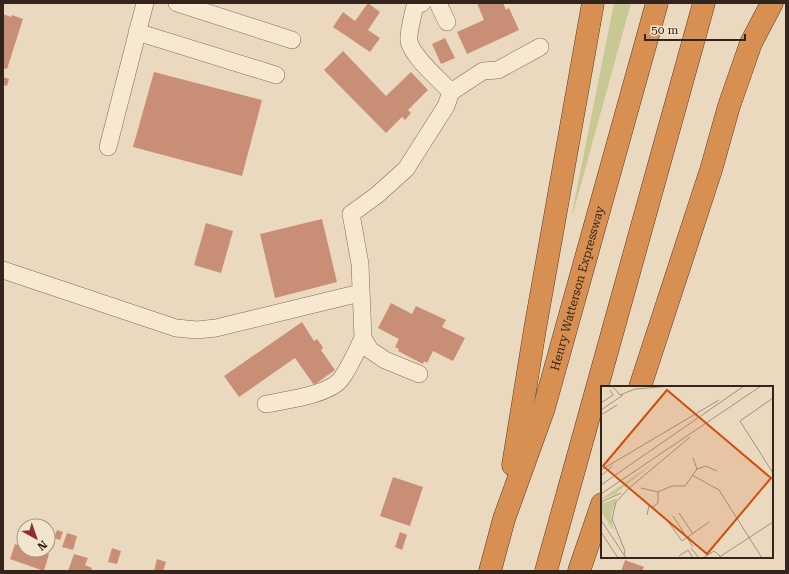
<svg xmlns="http://www.w3.org/2000/svg" width="789" height="574" font-family="'Roboto Serif',serif">
<style>
.grass{fill:#c8c894}
.building{fill:#c88f76}
.lines{fill:none;stroke-linecap:round;stroke-linejoin:round}
.minor-casing{stroke:#836a58;stroke-width:18}
.highway-casing{stroke:#50392d;stroke-width:23}
.minor{stroke:#f7e8d1;stroke-width:17}
.highway{stroke:#d88f52;stroke-width:22}
.labels{text-anchor:middle;dominant-baseline:central;stroke-width:3;stroke-linejoin:round;paint-order:stroke}
.street-label{font-size:12px;fill:#33251c;stroke:#f3e4ce}
.inset-road{fill:none;stroke:#a1917e;stroke-width:1}
.view{fill:#cd510e;fill-opacity:0.15;stroke:#cd510e;stroke-width:2}
.inset-edge{fill:none;stroke:#33251c;stroke-width:2}
</style>
<rect width="100%" height="100%" fill="#ebd9bf"/>
<!-- grass -->
<path class="grass" d="M614,3H631L573,213H572Z"/>
<!-- building -->
<path class="building" d="M368,3L380,12L368,30L380,38L370,52L333,27L343,12L355,21Z
M477,3H503L506,10L509,8L519,30L467,54L457,32L484,20Z
M3,14L11,17L12,15L23,19L7,69L3,68Z
M445,38L455,58L441,64L432,44Z
M343,51L386,96L411,72L428,90L408,110L411,113L405,120L402,117L386,133L324,70Z
M154,72L262,100L242,176L133,147Z
M3,77L9,79L7,86L3,85Z
M322,219L337,282L275,298L260,234Z
M206,223L233,231L221,273L194,265Z
M391,303L412,314L416,306L446,320L442,327L465,338L453,361L433,351L427,363L424,361L423,364L398,351L399,349L395,347L399,339L378,328Z
M302,322L314,341L317,339L322,346L323,348L321,350L335,370L314,385L295,358L239,397L224,376Z
M393,477L423,487L410,526L380,516Z
M57,530L63,532L60,540L54,538Z
M400,532L407,535L402,550L395,547Z
M67,533L77,536L73,550L62,547Z
M15,544L24,547V550H43V552L49,554L44,571L10,559Z
M112,548L121,551L117,564L108,562Z
M74,554L88,558L85,565L92,568L91,571H68Z
M157,559L166,562L163,571H154Z
M625,560L644,567L642,571H621Z"/>
<g class="lines">
<defs>
<path id="minor" d="M177,3L292,40
M438,3L447,22
M137,32L276,75
M451,92L483,71L498,70L540,47
M108,147L145,3
M3,270L176,328L197,330L216,328L360,293
M419,374L385,360L370,350L363,338L360,264L351,214L377,195L406,169L446,106L451,92C440,80 412,57 409,41C408,34 413,14 415,6L422,3
M266,404C286,400 329,395 341,379C350,367 357,350 363,338"/>
<g id="highway">
<path d="M640,387L711,170L729,106L751,43L772,3"/>
<path d="M513,465L535,329L593,3"/>
<path id="s1" d="M490,571L504,519L544,408L657,3"/>
<path d="M546,571L704,3"/>
<path d="M579,571L602,504"/>
</g>
</defs>
<!-- minor casing -->
<use href="#minor" class="minor-casing"/>
<!-- highway casing -->
<use href="#highway" class="highway-casing"/>
<!-- minor -->
<use href="#minor" class="minor"/>
<!-- highway -->
<use href="#highway" class="highway"/>
</g>
<g class="labels">
<!-- street labels -->
<g class="street-label">
<text stroke="none"><textPath href="#s1" startOffset="296">Henry Watterson Expressway</textPath></text>
</g>
</g>
<!-- overview -->
<g transform="translate(601 386)">
<rect width="172" height="172" fill="#ebd9bf"/>
<path d="M54,76L14,108L0,114V113ZM16,112L10,129L12,144L0,126V118Z" fill="#c8c894"/>
<path class="inset-road" d="M11,0L19,9L34,3L71,0M172,12L139,35L172,87M0,17L12,9L9,4M0,24L22,9M0,29L16,19M96,83L105,80L116,85M0,84L118,14M91,89L118,104L161,172M0,90L11,80M0,99L143,0M40,102L57,106M0,108L160,0M0,116L20,107M78,127L92,148M46,129L48,120L52,121L57,117V106L71,100H84L96,83L92,72M72,130L92,161M0,134L25,172M66,134L81,155L108,136M0,146L17,172M90,162L98,172M23,169L24,165L11,133L15,116L27,103L89,51M78,170L87,164L92,172M102,172L113,165L119,170M117,172L172,136"/>
<path class="view" d="M66,4L170,92L106,168L2,80Z"/>
<rect width="172" height="172" class="inset-edge"/>
</g>
<!-- border -->
<rect width="789" height="574" fill="none" stroke="#33251c" stroke-width="8"/>
<!-- north arrow -->
<g transform="translate(36 538) rotate(140)"><circle r="19" fill="#f3e4ce" stroke="#a69887"/>
<path d="M0-3L7 15L0 10L-7 15Z" fill="#8f2b37"/>
<text y="-6" font-size="11" font-weight="bold" text-anchor="middle" fill="#33251c">N</text>
</g>
<!-- scale -->
<path d="M645 34v6h100v-6" fill="none" stroke="#33251c" stroke-width="2"/>
<text x="651" y="34" font-size="12" fill="#33251c" stroke="#f3e4ce" stroke-width="3" paint-order="stroke">50 m</text>
</svg>
